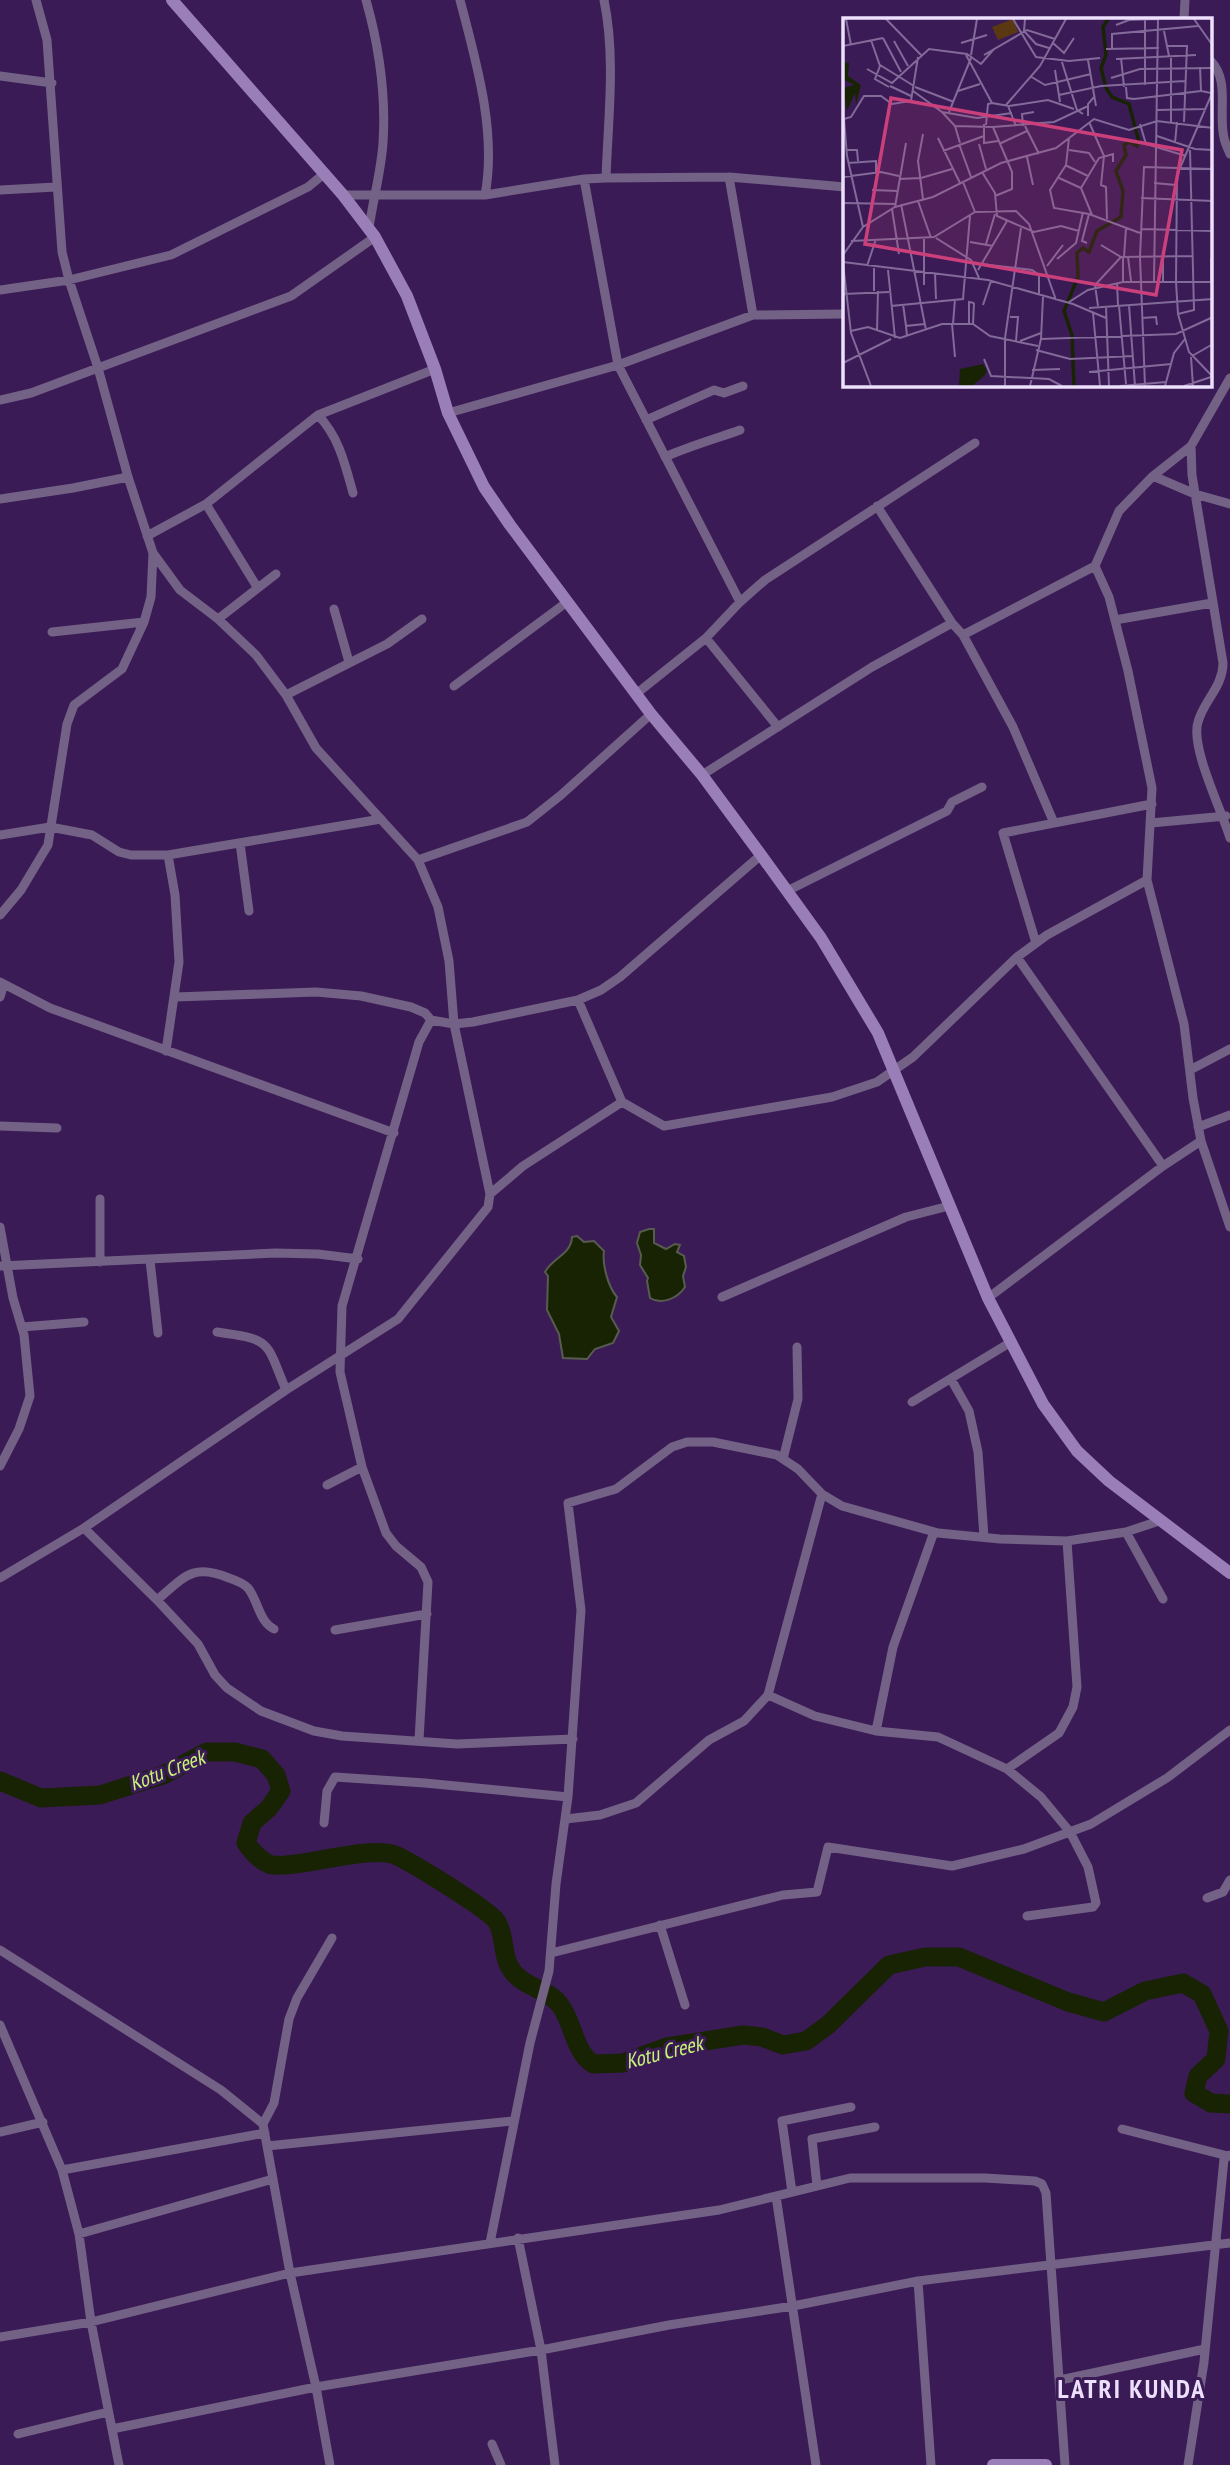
<svg xmlns="http://www.w3.org/2000/svg" width="1230" height="2465" font-family="'PT Sans Narrow',sans-serif">
<style>
.water{fill:#182304;stroke:#585c4f;stroke-width:2}
.lines{fill:none;stroke-linecap:round;stroke-linejoin:round}
.river{stroke:#182304;stroke-width:19}
.street{stroke:#736286;stroke-width:9}
.secondary{stroke:#9a7eb8;stroke-width:12}
.labels{text-anchor:middle;dominant-baseline:central;stroke-width:6;stroke-linejoin:round;paint-order:stroke}
.water-label{font-size:21px;font-style:italic;fill:#c7f477;stroke:#3b1b56}
.district-label{font-size:26px;font-weight:bold;letter-spacing:2px;fill:#ede0fd;stroke:#3b1b56}
.inset-river{fill:none;stroke:#182304;stroke-width:3.5}
.inset-road{fill:none;stroke:#826a99;stroke-width:2}
.view{fill:#cb407b;fill-opacity:0.15;stroke:#cb407b;stroke-width:3.5}
.inset-edge{fill:none;stroke:#ede0fd;stroke-width:3.5}
</style>
<rect width="100%" height="100%" fill="#3b1b56"/>
<!-- water -->
<path class="water" d="M649,1229H654V1243L666,1249L675,1244L680,1245L677,1252L684,1256L686,1267L683,1276L685,1287C677,1299 661,1305 650,1298L647,1281L648,1278L640,1265L641,1255L637,1243L640,1232Z
M577,1236L584,1242L594,1241L604,1251C602,1264 608,1287 617,1297L611,1317L619,1331L613,1343L595,1349L587,1359L563,1358L559,1334L547,1310L548,1276L545,1272C553,1257 571,1255 572,1237Z"/>
<g class="lines">
<!-- river -->
<path class="river" d="M0,1781L41,1798L100,1795L163,1775L207,1752H235L262,1759L276,1775L281,1791L269,1808L252,1823L246,1843C252,1851 259,1860 269,1864C273,1866 280,1865 285,1865C313,1864 372,1846 395,1855C411,1862 490,1910 497,1922C506,1937 501,1957 513,1972C525,1988 549,1989 560,2005C574,2023 573,2050 593,2064L623,2063L667,2047L743,2035L762,2037L783,2045L806,2041L828,2025L889,1965L925,1957H959L1068,2002L1104,2012L1145,1991L1183,1983L1202,1994L1219,2031L1216,2059L1198,2076L1194,2093L1211,2103L1230,2104"/>
<!-- street -->
<path class="street" d="M366,0C379,46 386,96 383,143C381,172 373,200 369,228
M460,0C476,61 497,132 485,195
M604,0C616,58 608,119 606,178
M1184,19L1185,0
M1211,61C1230,81 1218,112 1224,138C1225,143 1228,149 1230,154
M0,76L52,83
M729,177L753,315
M584,179L618,365L740,602
M0,190L56,187
M343,195H485L584,179L606,178L729,177L845,187
M0,290L69,280L171,255L308,187L325,173
M0,400L31,393L291,296L375,237
M448,413L618,365L753,315L845,314
M318,415C339,437 345,464 353,493
M646,420L714,390L724,393L743,386
M1191,446L1192,475L1223,663C1223,687 1204,700 1198,722C1190,747 1222,811 1230,838
M665,457C690,446 715,439 740,430
M1153,476L1195,494L1230,504
M0,499L73,488L128,477
M206,504L257,587
M877,506L952,623L963,635L1013,727L1054,823
M147,536L206,504L318,415L435,369
M334,609L349,662
M218,619L276,574
M1115,620L1212,603
M52,632L144,622
M963,635L1095,566L1119,511L1153,476L1191,446L1230,378
M706,638L778,727
M454,686L567,602
M636,694L706,638L740,602L765,580L975,443
M286,695L387,644L422,619
M702,775L872,667L952,623
M1151,823L1226,816
M0,835L50,827L92,835L119,852L131,855H168L381,819
M240,843L249,911
M418,860L527,822L561,795L651,714
M1147,880L1184,1024L1193,1098L1201,1141L1230,1227
M787,891L947,811L952,802L982,787
M0,915L21,890L48,845L67,724L74,705L122,669L144,622L151,597L153,553
M1036,943L1003,833L1152,804
M1017,957L1163,1166
M0,982L50,1008L394,1133
M0,997L4,984
M175,997L316,992L361,996L411,1007L425,1013L431,1020
M578,1000L622,1102L664,1126L832,1097L877,1082L913,1057L1017,957L1047,935L1147,880L1152,788L1128,671L1109,597L1095,566
M166,1051L179,962L175,895L168,855
M1190,1070L1230,1049
M0,1126L57,1128
M1198,1127L1230,1115
M490,1194L523,1166L622,1102
M100,1199V1262
M0,1227L13,1298L24,1335L30,1396L19,1429L0,1466
M150,1260L158,1333
M0,1266L275,1253L318,1254L358,1259
M722,1297L906,1217L949,1206
M988,1298L1163,1166L1201,1141
M22,1327L84,1322
M217,1332C273,1340 265,1340 286,1390
M951,1379L969,1411L978,1452L984,1537
M912,1402L1011,1342
M783,1459L798,1399L797,1347
M327,1485L362,1467
M84,1528L157,1600C185,1576 193,1563 229,1578C235,1580 243,1583 248,1588C258,1600 259,1622 274,1629
M1126,1532L1163,1599
M0,1578L84,1528L286,1390L398,1319L488,1207L490,1194L454,1024L449,961L438,907L418,860L316,748L286,695L256,655L218,619L180,590L153,553L128,477L98,368L69,280L62,252L47,40L36,0
M157,1600L198,1644L215,1675L227,1688L261,1711L314,1731L342,1736L457,1744L573,1739
M335,1630L427,1614
M768,1695L815,1716L876,1731L938,1737L1007,1769L1041,1797L1070,1832L1088,1867L1096,1903L1093,1907L1027,1916
M876,1731L893,1647L934,1532
M419,1740L428,1582L421,1567L396,1546L386,1533L362,1467L340,1372L342,1306L419,1042L431,1020L454,1024L473,1022L578,1000L601,990L620,977L761,855
M1007,1769L1059,1733L1073,1707L1077,1687L1067,1541
M566,1819L600,1815L636,1803L709,1740L744,1721L768,1695L822,1494
M324,1823L327,1791L335,1777L425,1783L568,1797
M1207,1898L1223,1892L1230,1880
M660,1925L685,2005
M0,1950L221,2090L263,2124
M551,1953L783,1895L817,1892L828,1847L952,1866L1024,1849L1091,1824L1167,1778L1230,1730
M0,2025L62,2170L79,2234L91,2322L119,2465
M1122,2129L1228,2156
M0,2132L43,2122
M267,2146L513,2121
M62,2170L265,2133
M817,2186L812,2139L875,2127
M792,2192L782,2121L851,2107
M776,2196L816,2465
M79,2234L273,2179
M518,2238L541,2350L555,2465
M490,2243L530,2043L549,1971L556,1884L568,1797L581,1610L568,1503L616,1489L672,1447L687,1442H713L777,1455L798,1469L822,1494L842,1506L938,1533L1000,1539L1067,1541L1126,1532L1162,1520
M918,2281L931,2465
M0,2337L91,2322L290,2273L719,2210L850,2178H985L1035,2181L1042,2184L1046,2193L1065,2465
M1060,2380L1205,2349
M112,2429L316,2387L541,2350L669,2325L793,2306L918,2281L1230,2243
M18,2434L108,2412
M492,2444L501,2465
M330,2465L316,2387L290,2273L263,2124L274,2103L289,2019L297,1998L332,1938
M1188,2465L1204,2362L1224,2159L1230,2155"/>
<!-- secondary -->
<path class="secondary" d="M172,0L343,195L375,237L407,296L435,369L448,413L484,487L510,525L651,714L702,775L761,855L821,938L878,1033L988,1298L1043,1404L1077,1451L1109,1481L1230,1573
M993,2465H1046"/>
</g>
<g class="labels">
<!-- water labels -->
<g class="water-label">
<text transform="translate(167 1770) rotate(-21)">Kotu Creek</text>
<text transform="translate(664 2052) rotate(-14)">Kotu Creek</text>
</g>
<!-- district labels -->
<g class="district-label">
<text x="1132" y="2388">LATRI KUNDA</text>
</g>
</g>
<!-- overview -->
<g transform="translate(843 18)">
<rect width="369" height="369" fill="#3b1b56"/>
<path d="M170,1L175,14L155,22L149,9Z" fill="#593812"/>
<path d="M0,44L6,45L5,58L18,67L13,87L12,75L4,93L0,70L11,67L0,61ZM140,346L144,353L141,358L129,368H116L117,351Z" fill="#182304"/>
<path class="inset-river" d="M231,368L229,317L221,293L235,259L234,235L240,230L246,234L254,213L278,199L280,173L273,153L283,137L281,127L287,124L294,128L296,124L286,86L269,79L263,70L258,50L263,37L260,9L265,1"/>
<path class="inset-road" d="M3,1L8,27M43,1L78,37M170,1L193,39L226,43L257,40M182,1L181,13L193,26L206,30M351,1L370,28M273,7L286,2L314,1M321,13L326,38M40,20L58,54M28,22L37,48L32,61L46,69M51,23L65,48M118,25L144,17M210,25L221,35L231,20M0,28L40,20M324,28H344L341,104M263,31L316,30M269,31V16L355,8M123,37L149,85L166,88L205,82L231,91M128,37L134,1M141,37L184,12L212,21M328,38V104M278,40L281,69M218,41L234,92L240,96M273,41L353,37M245,42L253,88M37,47L71,68M357,49L358,73L368,75M24,51L49,65L86,31L124,36L138,46L151,31M212,52L217,84M187,58L202,67L248,56M268,60L297,51L370,50M302,67V1M47,68L68,78M72,69L111,84M283,69L284,80L291,81L358,73M70,73L99,94L112,108L117,125M115,73L137,66M370,73L334,157L333,264L335,296L346,334L370,359M216,77L258,68L342,63M163,87L197,48L223,1M165,88L173,108M314,92L363,91M99,94L134,100L169,95M106,94L128,40M245,98V86L251,79M1,101L8,99L21,78H38L49,86L68,83L75,39M1,101L4,138L20,209M246,104L261,138L258,167L263,169L264,201M141,106V125L155,123M297,106L303,126L343,138M143,107L145,86L149,85M112,108L150,109L169,154V171L152,178M180,108L179,96L191,94M182,108L196,136M150,109L211,104L245,88M80,116L75,143L80,181M314,118L352,131L370,132M95,120L117,165M226,120L223,147L207,172L211,190L246,196L297,215M332,125L334,104M116,126L128,159M136,126L143,151M156,126L184,113M3,132H14L15,143M226,132L246,135L252,144M100,133L141,118M184,139L190,167M5,145L33,143V154M222,147L245,158M139,154L152,175L154,198L191,214L218,208L236,213M0,159L38,154L56,158M216,160L238,170L249,197M56,161L78,160L109,151M120,164L132,194M311,165L333,167M238,170L256,140L270,136V144M29,172L55,173M298,180L370,183M75,183L88,220M0,185L53,186M58,186L83,312M52,189L63,125M49,191L56,236M298,211L370,213M93,220L128,242L136,260M8,223L91,219L132,194L173,193L186,206L213,282M127,224L150,228M244,225L239,223L246,196M143,226L152,196M258,227L278,239L350,238M0,237L20,209L52,189L90,179L158,145L213,130L251,101L286,112L314,103L370,110M280,239V264M281,239L283,210M285,239L288,263M214,241L233,225L240,194M0,244L145,262L230,286L263,300M0,245L8,315L28,368M138,246L189,252L196,257V278M24,248L33,221M204,248L220,227M45,252L52,320M135,252L164,203M92,256L93,281M311,263L315,1M320,263V238M368,264V240M274,265L275,287M81,267V221M31,273V250M0,276L46,274M226,284L245,272L280,264H370M60,286L63,308M140,287L148,263M286,287L292,368M48,288L120,281L127,198M255,288L252,267L278,239M263,288L266,368M276,288L283,366M246,290L370,281M250,295L257,368M335,296L351,292L347,132M167,299H175L173,323M299,300L313,299L314,307M109,306L112,339M110,306L112,281M126,306V284L131,285M130,306L131,285M8,313L25,309L57,320L99,306H130L147,318L195,328M34,313L35,273M64,318L63,308L82,306M198,321L333,316L370,299M177,323L198,315M193,332L227,341L290,338M349,338L370,326M348,339L350,368M141,341L148,358L206,361L219,368M0,345L48,321M189,352L217,351M246,354L328,346M162,368V320L178,210M187,368L198,321L200,279M277,368L323,364M302,368L297,239L301,149L370,151M322,368L331,335L342,321M341,368L368,359"/>
<path class="view" d="M48,80L339,132L313,277L22,226Z"/>
<rect width="369" height="369" class="inset-edge"/>
</g>
</svg>
